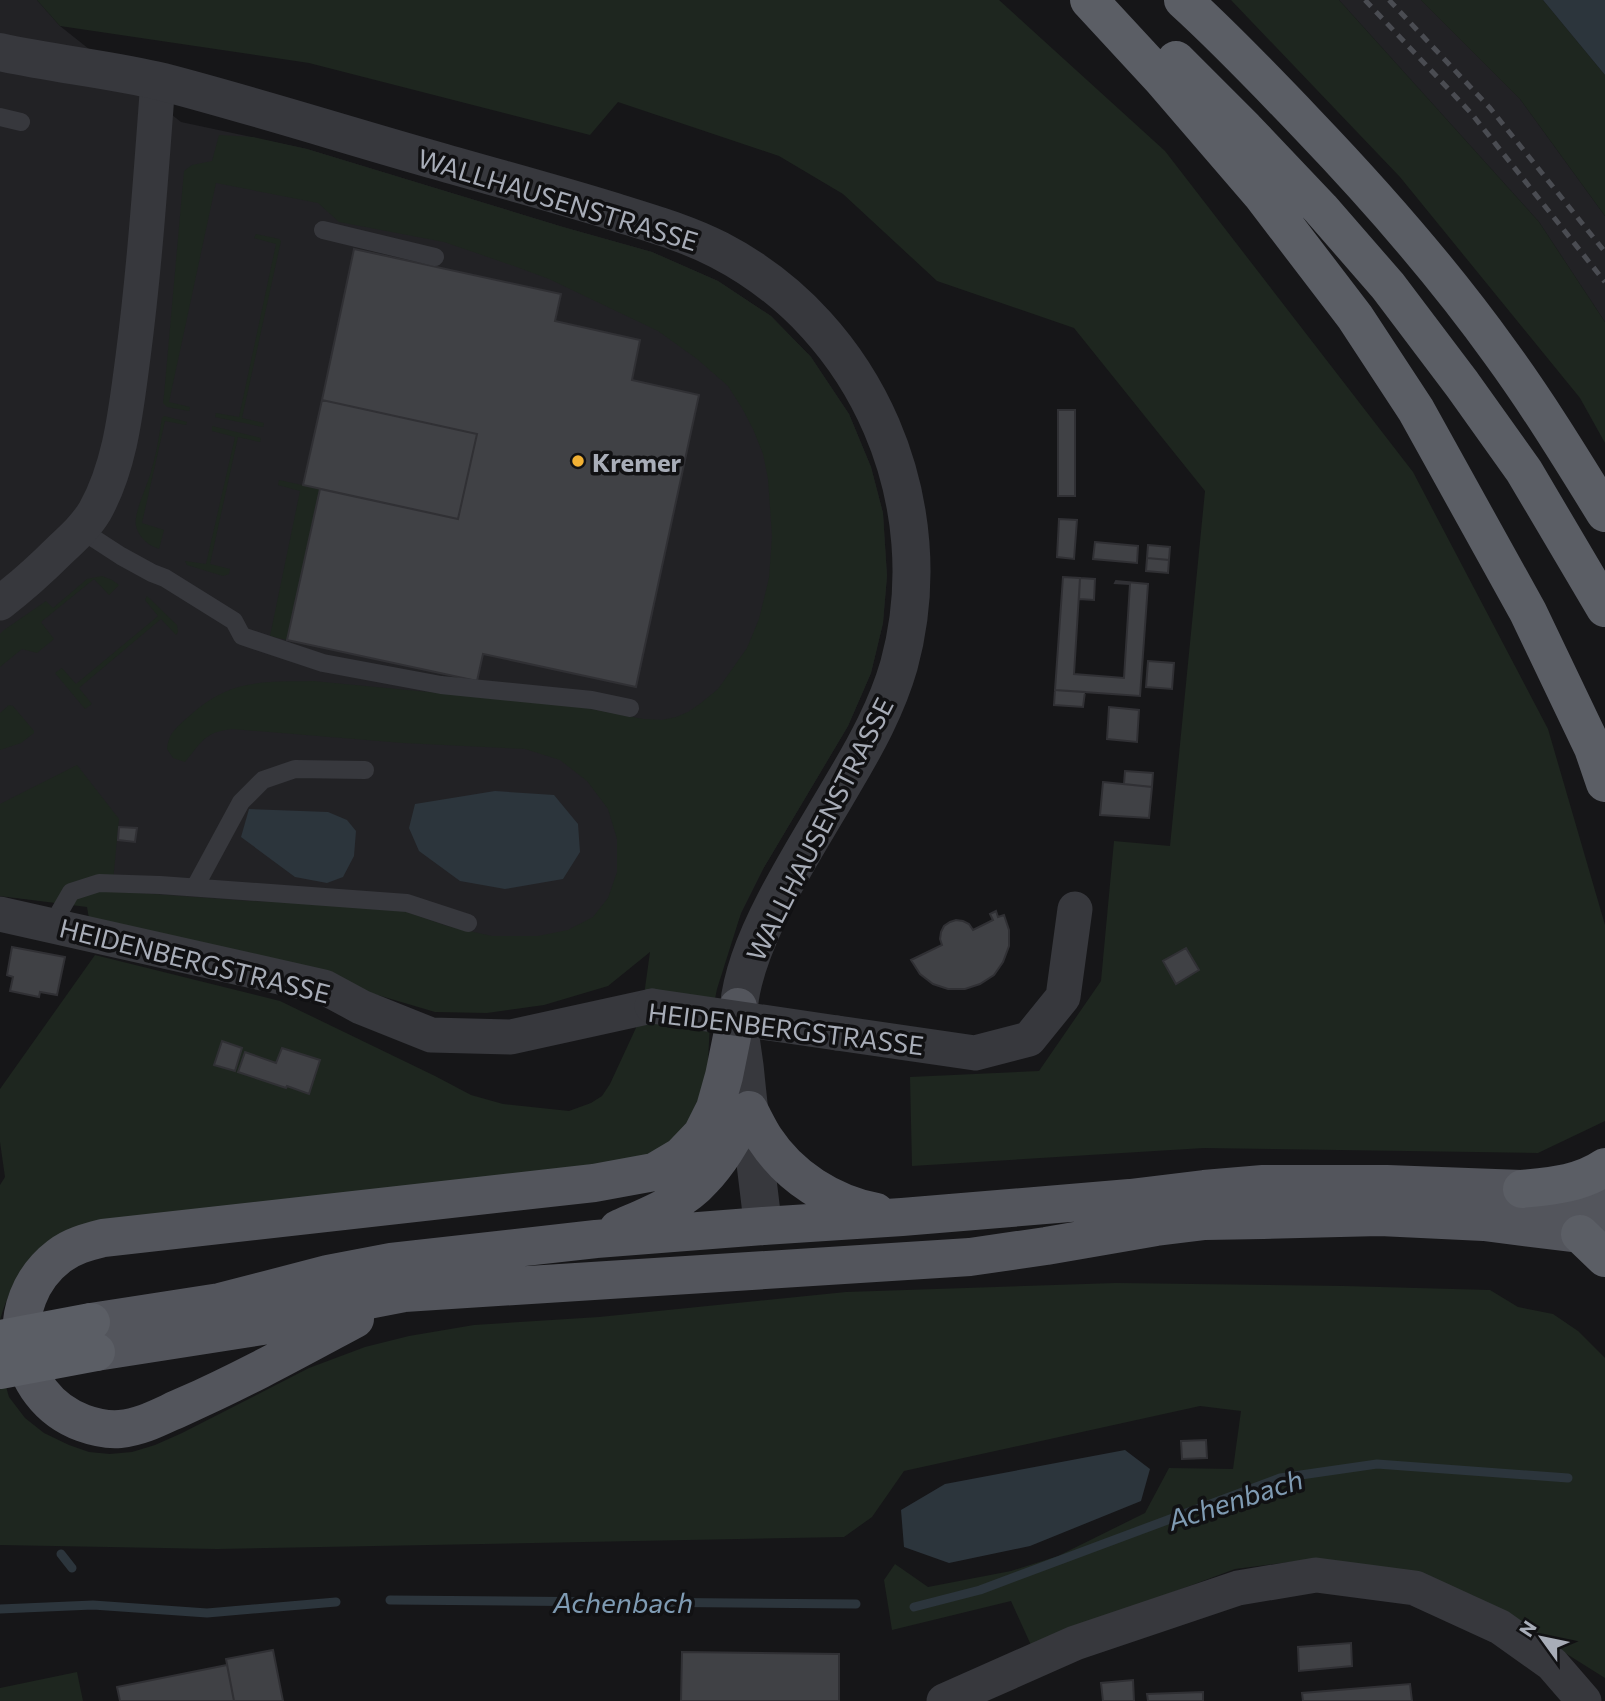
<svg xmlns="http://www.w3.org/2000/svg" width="1605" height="1701" font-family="Commissioner,sans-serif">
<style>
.built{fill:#222225}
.green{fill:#1e261f}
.water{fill:#2c353c}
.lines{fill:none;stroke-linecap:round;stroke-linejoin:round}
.stream{stroke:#2c353c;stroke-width:9}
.building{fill:#404145;stroke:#303034;stroke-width:2}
.service{stroke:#37383d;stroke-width:18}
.minor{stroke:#37383d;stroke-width:35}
.tertiary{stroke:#37383d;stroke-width:38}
.primary{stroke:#53555c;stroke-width:38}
.trunk{stroke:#5b5e65;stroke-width:38}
.rail{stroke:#4a4c52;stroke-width:5;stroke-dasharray:9 7;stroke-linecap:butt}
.minor-bridge{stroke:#37383d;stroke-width:35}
.trunk-bridge{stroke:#5b5e65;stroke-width:38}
.poi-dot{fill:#f2b134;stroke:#111113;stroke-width:2.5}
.labels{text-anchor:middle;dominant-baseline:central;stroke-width:7;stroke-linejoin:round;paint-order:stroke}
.street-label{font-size:26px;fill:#a8adb8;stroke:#111113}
.poi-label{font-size:26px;font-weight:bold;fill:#a8adb8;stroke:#111113;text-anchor:start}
.water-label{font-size:28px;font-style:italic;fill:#7f9bb3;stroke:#111113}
</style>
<rect width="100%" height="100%" fill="#161618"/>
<!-- built -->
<path class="built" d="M0,0H37L60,26L181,122L307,149L563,227L652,252L718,281L771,316L811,357L849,414L871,467L883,513L887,576L883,623L871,673L848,726L763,869L741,913L727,953L369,938L0,896Z
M1339,0H1421L1520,99L1605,216V322L1539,222Z"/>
<!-- green -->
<path class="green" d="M37,0H999L1165,151L1413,472L1548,729L1605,925V1121L1538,1153L1204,1148L912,1166L910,1077L1039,1071L1101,981L1114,841L1170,846L1205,491L1074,328L937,281L843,194L779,156L618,102L590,135L309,63L60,26Z
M1231,0H1339L1539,222L1605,322V443L1580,398L1400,177Z
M1421,0H1543L1605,75V216L1520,99Z
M219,135L253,137L307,149L563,227L652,252L718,281L771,316L811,357L849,414L871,467L883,513L887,576L883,623L871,673L848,726L763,869L741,913L717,989L710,1023L707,1080L683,1132L653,1155L42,1248C19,1274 10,1286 0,1320V1185L5,1177L0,1142V1089L95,955L280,1001L435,1076L471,1095L503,1104L569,1111L591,1103L602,1096L610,1084L641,1017L650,952L608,986L544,1005L487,1013L435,1012L249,957L89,919L87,907L0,896V804L77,765L119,819L112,891L249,901L339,904L404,911L447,926L492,936H538L568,930L593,917L608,898L617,872V839L608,809L587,781L560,760L525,749L403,743L232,729C204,732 202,742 185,762L173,758L167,749C169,733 175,729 187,718C229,679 259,682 313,681L575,706L643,719L662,720L676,717L688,712L701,703L718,689L747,648L759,619L769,578L772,536L768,479L763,454L753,429L742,408L728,386L697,359L658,331L549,279L514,266L444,242L339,222L318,203L216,183L169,402L190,407L189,411L167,407L163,403L164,395L184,171L192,165L212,161Z
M256,234L279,239L281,241L242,418L264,423L263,427L215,417L216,413L239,417L276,244L254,238Z
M164,416L187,422L186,425L165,421L142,523L164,530L159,549C148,545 139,538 136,526C133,513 149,483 152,468C157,452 159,435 162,418Z
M212,426L261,438L260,442L238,437L210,564L230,569L229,574L223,576L187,565L185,561L206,564L235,437L212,431Z
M279,480L320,489L287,640L270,636L300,491L278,485Z
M102,576L112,580L119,585L109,595L94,579L41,622L54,639L37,653L22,649L0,667V634L4,630L46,601L53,608L87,579Z
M147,596L177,625L178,632L176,635L161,619L79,688L92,704L85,709L55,673L62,668L76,684L158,616L145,600Z
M9,705L13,706L34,731V733L21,743L0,750V713Z
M1116,1283L1344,1286L1490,1290L1518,1307L1553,1314L1578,1331L1605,1358V1678L1474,1596L1408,1571L1314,1559L1235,1569L1031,1645L1011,1601L892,1630L884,1580L895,1564L928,1587L1011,1571L1058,1556L1145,1513L1169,1468L1233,1469L1241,1411L1200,1406L904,1471L872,1517L844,1537L217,1549L0,1545V1366L9,1397L25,1418L44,1433L69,1445L89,1452L110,1454L132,1452L155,1445L182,1433L309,1368L365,1347L409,1336L474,1325L599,1317L846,1292Z
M77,1672L83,1701H0V1688Z"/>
<!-- water -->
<path class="water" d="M1543,0H1605V75Z
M495,791L554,795L578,824L580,852L563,879L505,889L460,881L419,851L409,828L415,804Z
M249,809L328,812L347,820L356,831L354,856L343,877L327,883L295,877L241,837Z
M1125,1450L1150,1469L1141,1501L1030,1546L949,1563L904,1547L901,1510L945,1484Z"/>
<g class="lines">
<!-- stream -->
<path class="stream" d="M61,1554L72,1568
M390,1600L856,1604
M914,1607L980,1590L1280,1478L1377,1464L1568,1478
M0,1609L93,1605L207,1613L336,1602"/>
</g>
<!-- building -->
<path class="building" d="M354,249L561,294L555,321L640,340L632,380L699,395L636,687L483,654L477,681L287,640L320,489L458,519L477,434L322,400Z
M322,400L477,434L458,519L303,485Z
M1058,410H1075V496H1058Z
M1059,519L1077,520L1074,559L1057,557Z
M1095,542L1138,546L1137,563L1093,559Z
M1148,545L1170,547L1169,560L1147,558Z
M1147,558L1169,560L1168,573L1146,571Z
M1063,577L1080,578L1074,674L1124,678L1130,584L1115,583L1116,581L1148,584L1140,696L1055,690Z
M1080,578L1095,579L1094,600L1079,599Z
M1148,661L1174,663L1172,689L1146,687Z
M1055,690L1085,692L1083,707L1054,705Z
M1109,707L1139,710L1137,742L1107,739Z
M1125,771L1153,773L1152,787L1124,784Z
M1103,782L1152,787L1149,818L1100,815Z
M119,827L137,828L135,842L118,840Z
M996,911L998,917L1004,915L1009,930V946L1003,962L994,975L980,984L965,989H948L933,984L920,974L911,960L942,945L940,939L941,932L944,926L950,922L956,920L963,921L969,924L973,930L993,920L990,914Z
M12,947L65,957L57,995L40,992L39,997L10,991L13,977L7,975Z
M1186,948L1199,970L1176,984L1163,961Z
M222,1041L242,1048L235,1071L214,1065Z
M282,1048L320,1060L309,1094L287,1086L286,1088L238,1072L245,1052L276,1063Z
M1206,1440L1207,1458L1182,1459L1181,1441Z
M1351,1643L1352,1666L1299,1671L1298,1647Z
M273,1650L283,1701H234L226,1659Z
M682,1652L839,1654V1701H681Z
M227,1665L234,1701H120L117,1687Z
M1133,1680L1134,1701H1103L1101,1683Z
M1410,1684L1412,1701H1303L1302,1693Z
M1203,1692V1701H1148L1147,1694Z"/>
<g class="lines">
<!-- service -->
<path class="service" d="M0,117L21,122
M323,230L435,257
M81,530L121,556L152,573L165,578L234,621L242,636L323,663L441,685L592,700L630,708
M195,887L241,802L263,780L295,769L365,770
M58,926L60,911L71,892L99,883L160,885L407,903L468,923"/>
<!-- minor -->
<path class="minor" d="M0,603C21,587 41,569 60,550C73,538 86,526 95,511C121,464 126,409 133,357C145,265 151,173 158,81
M0,914L324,987L361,1007L431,1035L511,1037L652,1006
M837,1033L975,1053L1029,1039L1063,997L1075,909
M944,1701L1075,1643L1238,1588L1316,1575L1415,1588L1500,1627L1552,1664L1584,1701"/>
<!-- tertiary -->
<path class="tertiary" d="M0,52C54,64 110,69 163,82C255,106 346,135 438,161C497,178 557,194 615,212C650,223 686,233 719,250C868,327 943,504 899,665C887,707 866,745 844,782C821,822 796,861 775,902C760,931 742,973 739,1006C737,1024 743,1051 745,1070C750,1122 757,1174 763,1226"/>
<!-- primary -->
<path class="primary" d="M749,1110C754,1119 759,1130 765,1139C790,1177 831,1203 876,1212
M618,1229C647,1216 681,1204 703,1179C722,1159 735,1134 749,1110
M355,1319C299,1349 243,1380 184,1406C163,1415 143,1427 120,1429C108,1430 94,1427 83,1423C12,1397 0,1301 59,1256C72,1246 87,1242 103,1238L594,1183L654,1172L681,1156L702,1134L715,1108L724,1076L738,1007
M91,1322L220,1302L328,1274L391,1262L596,1239L763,1226L902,1217L1130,1198L1204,1189L1263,1184H1387L1522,1189L1605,1206
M96,1352L275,1324L347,1304L404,1293L970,1257L1046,1246L1156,1227L1205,1221L1263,1220L1380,1217L1484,1222L1580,1234L1605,1243"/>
<!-- trunk -->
<path class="trunk" d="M1089,0L1162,79L1261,194L1355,317L1416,410L1528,612L1593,748L1605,783
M1183,0C1226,39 1267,82 1307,124C1376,196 1442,271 1500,352C1538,404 1571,458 1605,513
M1176,60L1245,129L1321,209L1388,286L1462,384L1524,471L1605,608
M1522,1189C1551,1186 1580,1184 1605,1167
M1580,1234L1605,1258"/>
<!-- rail -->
<path class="rail" d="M1365,0L1471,113L1605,282
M1389,0L1490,108L1605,252"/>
<!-- minor-bridge -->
<path class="minor-bridge" d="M652,1006L837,1033"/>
<!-- trunk-bridge -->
<path class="trunk-bridge" d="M0,1339L91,1322
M0,1370L96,1352"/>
</g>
<!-- markers -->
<circle class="poi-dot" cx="578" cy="461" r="7"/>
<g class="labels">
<!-- street labels -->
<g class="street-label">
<text transform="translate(558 199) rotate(17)">WALLHAUSENSTRASSE</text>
<text transform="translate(819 829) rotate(-63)">WALLHAUSENSTRASSE</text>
<text transform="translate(195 960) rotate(14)">HEIDENBERGSTRASSE</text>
<text transform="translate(786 1028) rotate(7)">HEIDENBERGSTRASSE</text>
</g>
<!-- poi labels -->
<g class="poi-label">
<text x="592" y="461">Kremer</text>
</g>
<!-- water labels -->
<g class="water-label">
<text transform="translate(1235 1499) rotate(-18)">Achenbach</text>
<text x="623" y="1602">Achenbach</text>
</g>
</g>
<!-- north arrow -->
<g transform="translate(1542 1638) rotate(303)" stroke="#111113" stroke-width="5" paint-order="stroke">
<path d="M0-5L12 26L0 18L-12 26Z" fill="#a8adb8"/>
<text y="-10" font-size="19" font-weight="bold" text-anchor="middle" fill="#a8adb8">N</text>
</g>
</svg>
